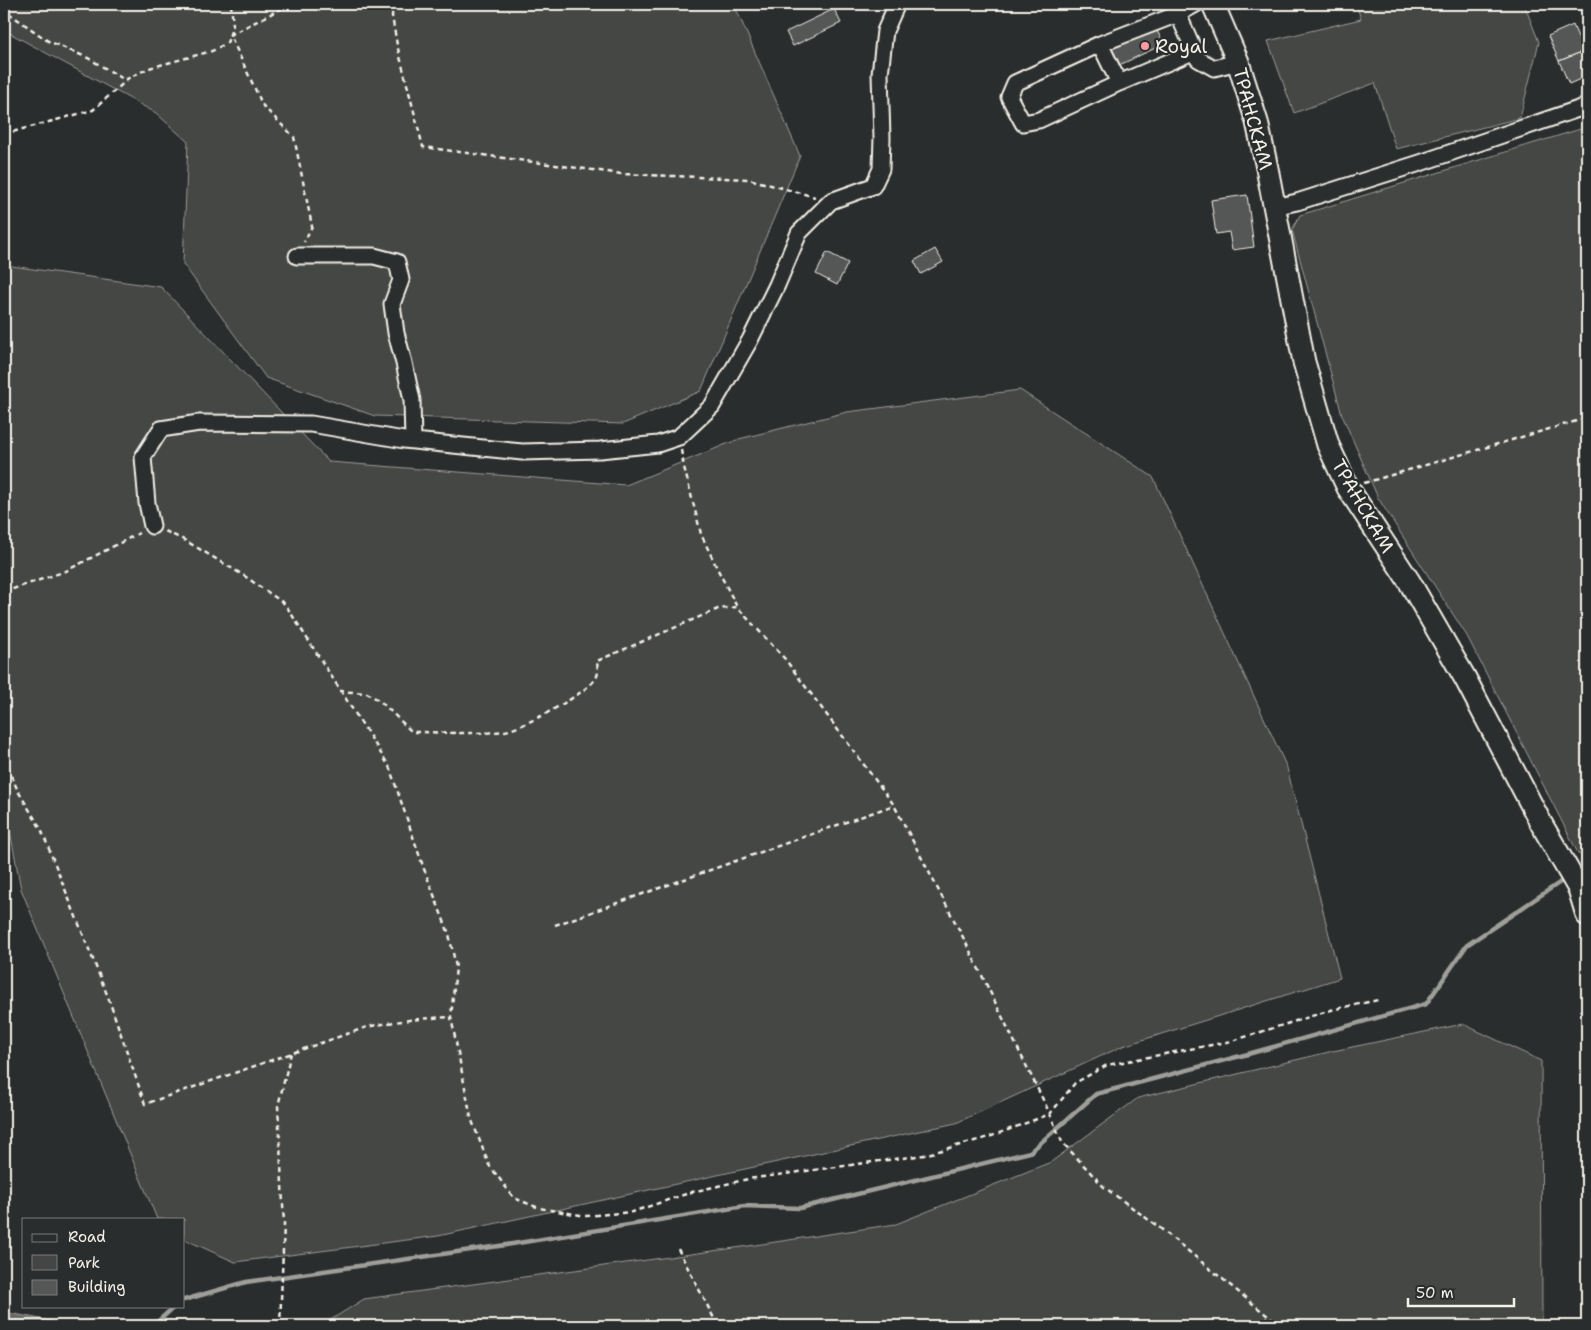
<svg xmlns="http://www.w3.org/2000/svg" width="1591" height="1330" font-family="'Shantell Sans',sans-serif">
<style>
.green{fill:#444645;stroke:#9c9c96}
.water{fill:#676866;stroke:#9f9f9a}
.lines{fill:none;stroke-linecap:round;stroke-linejoin:round}
.stream{stroke:#9f9f9a;stroke-width:4.5}
.building{fill:#555756;stroke:#f4f1e8}
.minor-casing{stroke:#f4f1e8;stroke-width:19}
.highway-casing{stroke:#f4f1e8;stroke-width:25}
.path{stroke:#f4f1e8;stroke-width:2.5;stroke-dasharray:5 4;stroke-linecap:butt}
.minor{stroke:#2a2d2e;stroke-width:15}
.highway{stroke:#2a2d2e;stroke-width:21}
.poi-dot{fill:#ff9aa2;stroke:#2a2d2e;stroke-width:2}
.labels{text-anchor:middle;dominant-baseline:central;stroke-width:4.5;stroke-linejoin:round;paint-order:stroke}
.poi-label{font-size:19px;fill:#f4f1e8;stroke:#2a2d2e;text-anchor:start}
.street-label{font-size:19px;fill:#f4f1e8;stroke:#2a2d2e}
</style>
<rect width="100%" height="100%" fill="#2a2d2e"/>
<filter id="ink" filterUnits="userSpaceOnUse"><feTurbulence type="fractalNoise" baseFrequency=".02" numOctaves="2"/><feDisplacementMap in="SourceGraphic" scale="10" xChannelSelector="R" yChannelSelector="G"/><feConvolveMatrix kernelMatrix="1 2 1 2 8 2 1 2 1" color-interpolation-filters="sRGB"/></filter>
<g filter="url(#ink)">
<!-- green -->
<path class="green" d="M4,4H734L800,156L701,391L623,424L375,416L266,378L183,264L188,142L156,113L4,30Z
M1356,4H1524L1539,42L1520,118L1396,149L1375,83L1294,113L1268,41L1361,19Z
M1587,127V849L1579,855L1467,636L1378,498L1342,415L1292,230L1300,215Z
M4,265L161,287L329,462L626,485L739,439L847,412L1020,390L1153,477L1287,768L1340,978L1123,1046L956,1123L438,1236L235,1262L184,1239V1219H157L21,889L4,799Z
M1463,1024L1541,1061L1542,1326H321L364,1299L742,1247L896,1224L1051,1162L1138,1098L1333,1051Z"/>
<!-- water -->
<path class="water" d="M4,1312L51,1321L62,1326H4Z"/>
<g class="lines">
<!-- stream -->
<path class="stream" d="M1576,872L1587,864
M184,1300L246,1282L506,1245L745,1206L800,1208L1030,1152L1096,1094L1248,1054L1426,1004L1467,945L1565,879
M153,1326L175,1306"/>
</g>
<!-- building -->
<path class="building" d="M834,9L841,23L793,46L786,32Z
M1573,25L1584,51L1559,61L1548,36Z
M1155,27L1164,44L1113,68L1104,51Z
M1584,51L1587,59V76L1569,84L1559,61Z
M1247,195L1254,247L1232,250L1229,232L1216,234L1211,200Z
M935,249L943,262L921,274L914,261Z
M827,252L848,263L837,285L816,274Z"/>
<g class="lines">
<defs>
<path id="minor" d="M1178,14L1198,59L1214,68L1238,62
M1100,44L1119,83
M1195,51L1119,83L1039,120L1023,123L1009,97L1015,83L1100,44L1178,14L1196,4
M1274,207L1297,202L1420,163L1587,106
M297,256H374L397,262L401,280L392,304L396,333L404,363L412,400L413,441
M152,526L147,503L143,457L161,429L199,423L311,424L404,440L522,452L600,450L658,444L679,437L712,406L750,340L777,285L799,233L831,201L873,186L881,169L882,138L880,74L885,31L897,4
M1579,889L1587,877"/>
<path id="highway" d="M1213,4L1238,62L1257,122L1267,168L1304,362L1328,445L1348,488L1409,581L1465,678L1542,825L1579,889L1587,915"/>
</defs>
<!-- minor casing -->
<use href="#minor" class="minor-casing"/>
<!-- highway casing -->
<use href="#highway" class="highway-casing"/>
<!-- path -->
<path class="path" d="M6,4L10,14L48,41L88,58L125,80L149,68L212,51L227,43L233,25L231,4
M290,4L230,35L263,106L294,137L312,226L304,242
M393,4L392,16L397,45L423,147L622,174L749,179L815,197
M4,132H12L93,110L127,80
M681,450L684,467L701,534L717,568L737,607
M1364,483L1587,418
M165,531L186,541L243,575L285,604L389,766L424,869L449,934L456,967L451,1017L471,1118L489,1165L514,1198L539,1208L586,1216L632,1212L692,1192L748,1179L924,1155L989,1137L1050,1114L1075,1083L1107,1065L1232,1041L1331,1010L1378,1000
M4,592L66,571L139,533
M339,691L367,693L380,701L412,732C443,732 475,735 505,731C521,729 592,691 597,676C599,672 597,665 597,661L718,609L737,607L785,659L894,805L966,943L1050,1114L1062,1142L1104,1187L1160,1228L1274,1321L1286,1322L1299,1326
M4,759L18,791L41,829L108,997L145,1104L367,1027C395,1021 422,1018 451,1017
M555,925L894,805
M678,1249L718,1326
M280,1326L284,1224L278,1106L291,1053"/>
<!-- minor -->
<use href="#minor" class="minor"/>
<!-- highway -->
<use href="#highway" class="highway"/>
</g>
</g>
<!-- markers -->
<circle class="poi-dot" cx="1145" cy="46" r="5"/>
<g class="labels">
<!-- poi labels -->
<g class="poi-label">
<text x="1155" y="46">Royal</text>
</g>
<!-- street labels -->
<g class="street-label">
<text transform="translate(1253 119) rotate(75)">ТРАНСКАМ</text>
<text transform="translate(1363 506) rotate(60)">ТРАНСКАМ</text>
</g>
</g>
<!-- margin -->
<rect width="1591" height="1330" fill="none" stroke="#2a2d2e" stroke-width="20"/>
<rect x="10" y="10" width="1571" height="1310" fill="none" stroke="#f4f1e8" stroke-width="2" filter="url(#ink)"/>
<!-- legend -->
<rect x="22" y="1218" width="162" height="90" fill="#2a2d2e" stroke="#7b7b78"/>
<rect x="32" y="1234" width="25" height="8" fill="#2a2d2e" stroke="#7b7b78"/>
<text x="68" y="1242" font-size="15" fill="#f4f1e8">Road</text>
<rect x="32" y="1255" width="25" height="15" fill="#444645" stroke="#7b7b78"/>
<text x="68" y="1268" font-size="15" fill="#f4f1e8">Park</text>
<rect x="32" y="1280" width="25" height="15" fill="#555756" stroke="#7b7b78"/>
<text x="68" y="1292" font-size="15" fill="#f4f1e8">Building</text>
<!-- scale -->
<path d="M1408 1298v8h106v-8" fill="none" stroke="#f4f1e8" stroke-width="2.5"/>
<text x="1416" y="1298" font-size="15" fill="#f4f1e8" stroke="#2a2d2e" stroke-width="4" paint-order="stroke">50 m</text>
</svg>
